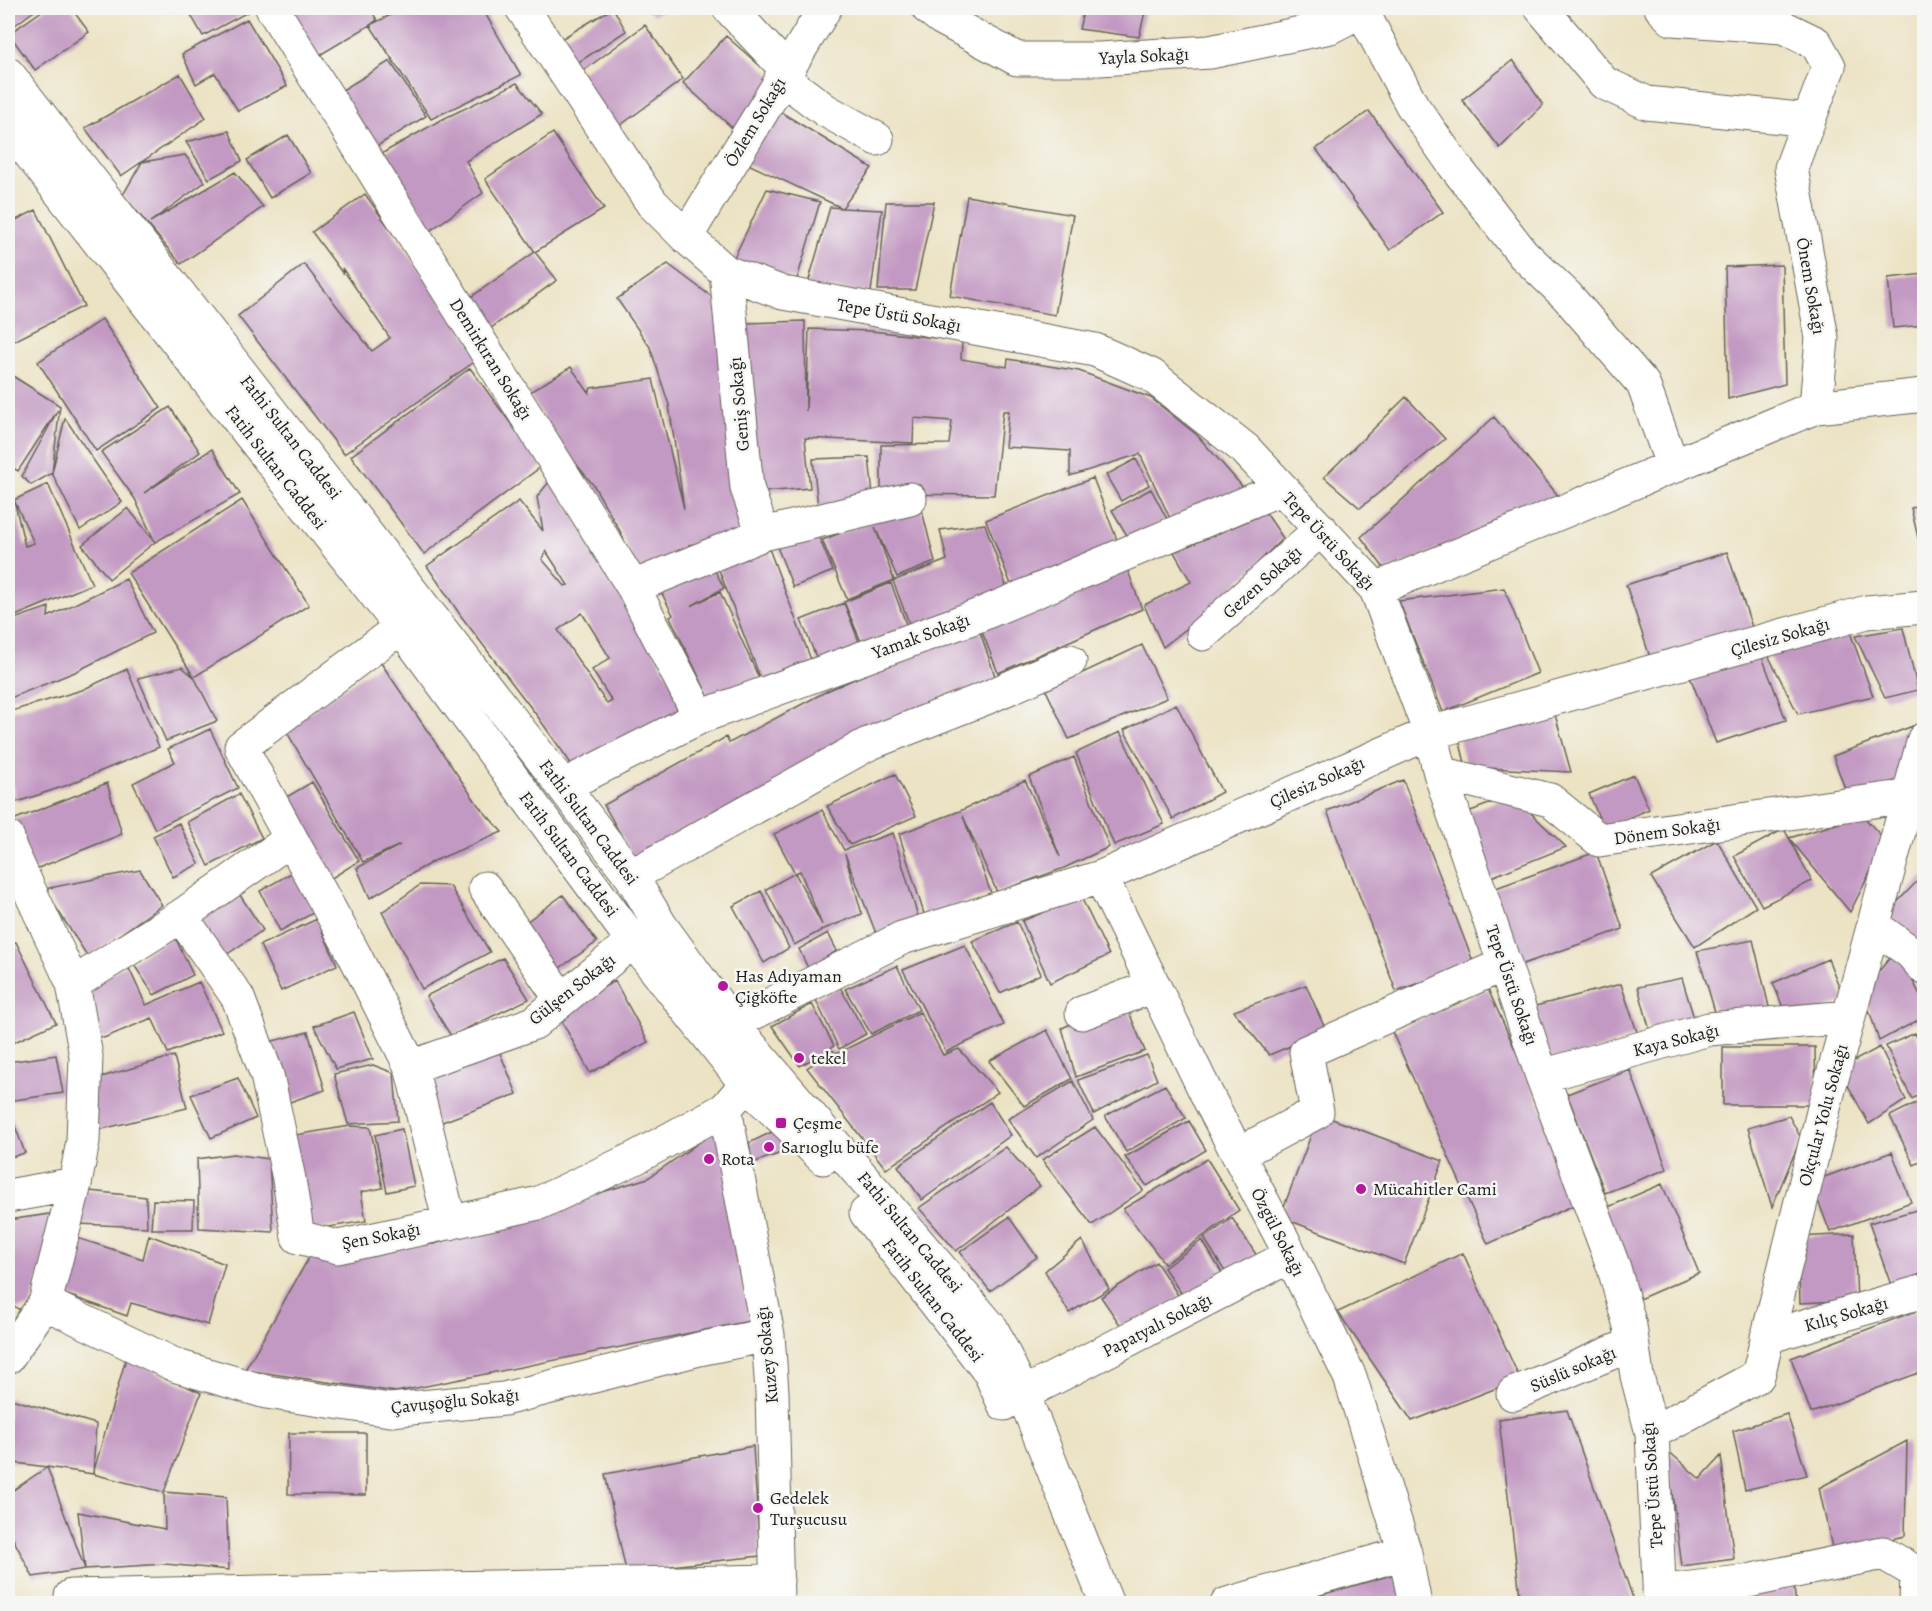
<svg xmlns="http://www.w3.org/2000/svg" width="1932" height="1611" font-family="Alegreya,serif">
<style>
.building{fill:#c299c2;fill-rule:evenodd}
.lines{fill:none;stroke-linecap:round;stroke-linejoin:round}
.minor-casing{stroke:#656257;stroke-width:35}
.minor{stroke:#fff;stroke-width:33}
.poi-dot{fill:#b5179e;stroke:#f6f6f2;stroke-width:2}
.labels{text-anchor:middle;dominant-baseline:central;stroke-width:5;stroke-linejoin:round;paint-order:stroke}
.street-label{font-size:18px;fill:#1c1c1c;stroke:#f6f6f2}
.poi-label{font-size:18px;fill:#1c1c1c;stroke:#f6f6f2;text-anchor:start}
</style>
<rect width="100%" height="100%" fill="#f6f6f2"/>
<filter id="ink" filterUnits="userSpaceOnUse"><feTurbulence type="fractalNoise" baseFrequency=".0167" numOctaves="2"/><feDisplacementMap in="SourceGraphic" scale="12" xChannelSelector="R" yChannelSelector="G"/><feConvolveMatrix kernelMatrix="1 2 1 2 8 2 1 2 1" color-interpolation-filters="sRGB"/></filter>
<filter id="wash" filterUnits="userSpaceOnUse"><feTurbulence type="fractalNoise" baseFrequency=".008" numOctaves="4" result="noise"/><feDisplacementMap in="SourceGraphic" scale="24" xChannelSelector="R" yChannelSelector="G"/><feGaussianBlur stdDeviation="1.35" result="paint"/><feColorMatrix in="noise" values="0 0 0 0 0 0 0 0 0 0 0 0 0 0 0 0 0 1.4 0 .05"/><feComposite in="paint" operator="in"/></filter>
<g filter="url(#wash)">
<rect width="100%" height="100%" fill="#ece3c4"/>
<g id="blocks">
<!-- building -->
<path class="building" d="M8,8H38L11,28L8,24Z
M46,8H71L89,32L35,70L9,34Z
M187,8H246L248,12L203,36Z
M279,8H370L377,20L370,25L405,8H482L521,75L431,119L370,25L313,59Z
M613,8L626,31L573,66L556,42Z
M648,8H668L653,15Z
M1084,8H1146L1139,37L1079,29Z
M247,19L287,86L238,111L215,73L196,84L182,54Z
M645,25L683,79L614,130L579,74Z
M726,36L774,78L738,133L683,83Z
M1513,60L1543,105L1500,148L1462,100Z
M390,61L426,116L369,151L334,95Z
M180,74L206,118L121,176L85,128Z
M517,83L542,114L466,161L483,193L424,235L374,158L441,120Z
M779,111L872,168L842,208L882,210L871,292L807,287L830,207L842,208L746,163Z
M1369,111L1443,212L1390,250L1316,149Z
M229,131L242,161L209,179L186,142Z
M553,133L604,209L535,252L485,179Z
M288,135L311,173L270,198L247,160Z
M185,155L205,182L150,222L235,172L263,207L181,264L123,195L142,162Z
M767,189L820,202L797,279L731,264Z
M365,194L481,357L344,454L238,316L304,264L372,351L390,338L342,268L343,274L312,232Z
M967,196L1073,215L1055,315L950,296Z
M886,202H934L915,290H878Z
M36,210L84,306L8,344V224Z
M535,252L557,280L487,331L464,302Z
M668,264L724,306L747,537L689,545L691,558L639,575L620,531L594,486L560,444L528,393L571,367L589,393L591,388L653,379L684,509L669,405L650,347L617,299Z
M1782,265L1785,384L1728,399L1725,267Z
M1924,274V325L1893,328L1888,278Z
M102,319L161,408L96,451L38,362Z
M805,321L806,411L809,329L871,331L962,341L961,359L1007,367L1008,359L1079,371L1151,398L1197,435L1249,494L1174,527L1140,454L1070,476V451L1005,447L1009,411H1003L994,495L881,494V445L949,444L952,421L914,418L913,443L805,438L810,488L751,493L745,323Z
M470,368L542,466L424,554L351,456Z
M8,373L60,406L52,473L65,418L122,502L80,530L52,473L31,485L22,476L58,410L18,471L8,465Z
M1406,397L1445,439L1360,508L1324,477Z
M170,407L200,452L144,493L212,449L240,494L155,542L109,579L82,545L128,508L155,542L135,499L101,452Z
M1494,417L1560,498L1386,571L1361,537Z
M869,457L874,504L819,517L813,459Z
M1136,459L1149,485L1121,501L1106,475Z
M552,478L687,708L577,772L538,717L461,616L427,566L519,501L543,531L537,497ZM546,551L568,585L565,586L542,559ZM582,613L610,658L592,670L612,701L607,704L558,630Z
M1093,478L1119,545L1012,587L986,520Z
M48,484L92,584L8,619V490L14,500ZM14,500L34,543L25,546Z
M1151,489L1167,519L1129,539L1112,510Z
M242,500L309,605L194,677L128,573Z
M920,503L935,562L897,577L875,527L894,580L847,599L822,540Z
M1924,505V563L1911,508Z
M1266,513L1283,538L1209,611L1163,647L1144,605L1191,582L1174,552Z
M985,524L1008,591L911,628L893,581L947,560L940,530Z
M815,528L833,571L793,587L776,544Z
M768,546L813,665L763,685L717,565Z
M1727,552L1752,627L1651,660L1626,585Z
M709,559L724,588L691,606L720,592L762,685L714,708L670,617L673,615L657,584Z
M1128,571L1142,609L998,673L981,629L1046,600Z
M126,579L153,633L75,672L8,699V621L49,607L48,617Z
M891,583L908,629L863,646L844,602Z
M1504,588L1538,673L1443,712L1399,601Z
M844,603L861,647L819,664L801,620Z
M1903,628L1918,690L1885,698L1855,636Z
M979,629L997,682L639,867L604,805L726,737L729,743L829,690L903,658Z
M1850,632L1873,696L1798,714L1767,653Z
M1142,645L1167,698L1069,739L1046,690Z
M1761,654L1786,720L1716,743L1689,674Z
M381,663L478,805L502,832L434,861L370,898L357,868L400,845L363,862L285,729Z
M182,667L194,677L217,721L166,741L138,678Z
M127,669L159,747L65,786L17,802L8,772V712L82,690Z
M1176,704L1222,792L1173,819L1124,730Z
M1554,711L1571,772L1466,767L1459,739Z
M1913,726L1899,792L1851,805L1833,756Z
M210,729L238,788L155,829L133,783L175,762L168,749Z
M1120,732L1164,824L1114,845L1076,753Z
M1074,757L1109,847L1064,868L997,892L963,816L991,893L925,917L899,834L960,811L1025,780L1060,857L1029,777Z
M895,774L916,816L850,845L827,806Z
M1634,775L1649,809L1604,829L1589,794Z
M1403,780L1474,964L1396,991L1327,811Z
M312,782L359,861L327,881L280,801Z
M107,783L122,834L31,871L13,820Z
M239,794L262,838L209,866L187,822Z
M1512,795L1566,847L1489,878L1463,814Z
M822,810L844,850L893,833L918,917L879,941L845,854L862,914L824,929L794,945L766,889L795,873L822,925L800,871L795,873L774,834Z
M1863,816L1886,841L1850,912L1789,838L1812,881L1762,906L1734,856L1784,829L1789,838Z
M179,823L199,864L173,877L153,836Z
M1717,840L1756,907L1695,947L1651,877Z
M1596,852L1623,929L1520,965L1493,889Z
M140,870L162,905L88,957L44,889Z
M293,872L315,912L280,931L260,891Z
M1924,874V957L1882,918Z
M420,885L450,886L490,952L422,989L382,912Z
M234,886L263,930L214,963L190,918Z
M761,891L789,948L764,963L733,906Z
M563,895L597,942L551,974L518,928Z
M1081,897L1109,955L1050,983L1022,921Z
M317,919L337,965L281,991L260,945Z
M1017,922L1041,974L1000,993L972,941Z
M828,933L837,951L808,968L799,949Z
M174,935L193,975L154,995L132,962Z
M1753,940L1770,1011L1718,1022L1697,951Z
M16,942L56,1023L8,1045V945Z
M965,945L1004,1025L946,1052L903,970Z
M1896,950L1924,1002V1017L1879,1041L1863,991Z
M503,958L529,999L451,1036L426,996Z
M1828,959L1845,1001L1789,1022L1773,983Z
M127,964L146,1005L199,982L222,1031L168,1053L152,1018L104,1038L92,1033L81,992Z
M897,966L919,1010L871,1034L845,989Z
M1682,978L1696,1025L1652,1038L1638,987Z
M615,981L648,1042L590,1073L557,1012Z
M1621,984L1638,1035L1547,1067L1520,1010Z
M1306,985L1326,1031L1269,1055L1234,1011Z
M840,987L866,1034L839,1049L815,998Z
M1488,989L1583,1201L1488,1244L1392,1032Z
M1124,1000L1145,1051L1076,1077L1062,1028Z
M812,1004L834,1046L800,1066L772,1026Z
M354,1012L373,1059L336,1069L314,1026Z
M920,1012L943,1055L959,1049L998,1092L886,1169L807,1068L833,1050L836,1054Z
M1047,1030L1072,1079L1024,1106L989,1061Z
M308,1032L325,1090L278,1106L261,1044Z
M1915,1033L1924,1055V1092L1912,1099L1886,1046Z
M497,1046L517,1094L437,1124L419,1082Z
M1723,1047H1815L1816,1105H1723Z
M1880,1047L1906,1100L1869,1124L1839,1069Z
M56,1055L63,1093L8,1101V1062Z
M1147,1055L1157,1080L1094,1114L1078,1080Z
M174,1056L187,1108L90,1132L91,1080Z
M373,1065L394,1073L398,1121L348,1124L334,1074Z
M1630,1070L1667,1169L1605,1193L1567,1094Z
M238,1078L256,1118L211,1138L191,1095Z
M1073,1081L1093,1120L1036,1158L1008,1119Z
M1165,1085L1186,1118L1126,1152L1105,1116Z
M1924,1099V1160L1914,1165L1890,1116Z
M990,1102L1011,1135L922,1200L898,1166Z
M8,1107L25,1153L8,1158Z
M1319,1114L1443,1161L1404,1264L1280,1217Z
M1789,1116L1801,1138L1772,1207L1748,1128Z
M1189,1121L1206,1150L1147,1186L1125,1157Z
M350,1126L370,1127L383,1188L361,1192L366,1221L305,1231L289,1136Z
M1095,1127L1143,1190L1092,1225L1042,1160Z
M720,1128L750,1321L396,1392L245,1370L311,1254L434,1244L648,1178Z
M402,1129L414,1186L387,1192L375,1135Z
M776,1130L790,1150L752,1163L749,1143Z
M1006,1147L1040,1186L956,1251L919,1208Z
M1892,1152L1911,1202L1830,1232L1811,1182Z
M233,1154L269,1159L273,1232L199,1228L197,1159Z
M1207,1159L1239,1210L1165,1264L1123,1209Z
M1662,1184L1699,1273L1637,1300L1599,1211Z
M80,1190L146,1197L147,1227L78,1224Z
M153,1200L194,1201L193,1229H151Z
M1924,1208V1273L1891,1285L1869,1223Z
M57,1213L30,1307L18,1309L8,1301V1220Z
M1009,1217L1037,1257L990,1291L960,1252Z
M1232,1218L1259,1259L1227,1275L1204,1238Z
M1854,1234L1857,1300L1800,1303L1798,1237Z
M149,1235L225,1264L208,1325L131,1303L127,1316L62,1293L77,1238L143,1259Z
M1082,1240L1109,1289L1069,1313L1045,1271Z
M1202,1240L1224,1276L1183,1296L1164,1268Z
M1463,1253L1520,1379L1412,1421L1338,1312Z
M1156,1262L1180,1298L1123,1329L1101,1297Z
M1924,1308V1371L1811,1413L1791,1358Z
M126,1358L201,1393L164,1492L226,1497L229,1570L165,1564L85,1569L33,1577L8,1529V1494L47,1467L8,1462V1398L96,1424L93,1474ZM47,1467L93,1474L164,1492L165,1529L78,1512L85,1569Z
M1567,1410L1635,1604H1521L1499,1420Z
M1787,1414L1807,1475L1745,1490L1733,1431Z
M289,1433H366V1495L288,1494Z
M1907,1441L1905,1536L1833,1552L1819,1488Z
M753,1446L760,1556L626,1571L605,1474Z
M1666,1449L1700,1479L1721,1456L1734,1559L1682,1566Z
M1409,1570L1413,1604H1292V1603Z
M1794,1588L1796,1604H1735L1734,1594Z"/>
</g>
</g>
<g filter="url(#ink)">
<use href="#blocks" fill-opacity="0" stroke="#656257" stroke-width="1.5"/>
<g class="lines">
<defs>
<path id="minor" d="M272,8L633,587L700,717
M522,8L652,203L686,237L726,272L783,293L1095,350L1151,375L1245,449L1376,589L1430,733L1440,773L1542,1076L1614,1268L1630,1326L1637,1376L1652,1433L1660,1604
M729,8L786,69
M928,8L941,18L1017,59H1100L1210,52L1330,27L1367,8
M1541,8L1604,83L1647,103L1809,120
M1362,11L1412,105L1454,165L1523,254L1567,296L1643,384L1673,467
M8,74L563,786L631,876L661,926L732,1024L992,1329L1023,1394L1107,1604
M781,77L825,110L877,139
M8,126L401,627L633,941L746,1084L823,1158
M686,237L825,8
M726,272L747,488L763,534
M1816,407L1924,395
M633,587L763,534L910,499
M1376,589L1816,407L1822,338L1791,168L1829,66L1816,43L1783,27L1672,19L1661,8
M401,627L241,747L354,954L411,1067L450,1223
M1203,634L1321,529
M1440,773L1550,800L1599,840L1909,796
M563,786L700,717L977,616L1280,489
M8,838L9,846L73,984L86,1056L83,1141L75,1184L45,1303L8,1357
M631,876L868,744L986,698L1070,661
M1101,877L1210,1101L1284,1242L1350,1377L1405,1553L1415,1604
M485,888L561,999
M181,916L238,998L267,1075L289,1179L298,1237L338,1247L539,1203L635,1158L725,1109L746,1084L761,1070
M1874,926L1910,952L1924,968
M73,984L181,916L291,839
M1082,1013L1154,986
M732,1024L902,938L1101,877L1430,733L1867,612L1924,607
M411,1067L534,1023L633,941L652,931
M1542,1076L1709,1029L1849,1017
M725,1109L768,1335L772,1392L777,1601
M1238,1154L1317,1112L1306,1052L1505,964
M8,1196L75,1184
M866,1213L990,1373L1004,1404
M45,1303L177,1366L266,1392L390,1410L504,1399L699,1349L768,1335
M1767,1337L1924,1291
M1023,1394L1290,1256
M1513,1394L1632,1344
M1652,1433L1758,1376L1824,1108L1924,739
M1659,1592L1748,1581L1883,1553L1917,1573H1924
M75,1604L71,1596L777,1581
M1227,1604L1405,1553
M1916,1604L1917,1573"/>
</defs>
<!-- minor casing -->
<use href="#minor" class="minor-casing"/>
<!-- minor -->
<use href="#minor" class="minor"/>
</g>
</g>
<!-- markers -->
<g class="poi-dot">
<circle cx="723" cy="986" r="6"/>
<circle cx="799" cy="1058" r="6"/>
<rect x="775" y="1117" width="12" height="12" rx="3"/>
<circle cx="769" cy="1147" r="6"/>
<circle cx="709" cy="1159" r="6"/>
<circle cx="1361" cy="1189" r="6"/>
<circle cx="758" cy="1508" r="6"/>
</g>
<g class="labels">
<!-- street labels -->
<g class="street-label">
<text transform="translate(1144 56) rotate(-3)">Yayla Sokağı</text>
<text transform="translate(755 122) rotate(-59)">Özlem Sokağı</text>
<text transform="translate(1811 286) rotate(80)">Önem Sokağı</text>
<text transform="translate(899 315) rotate(10)">Tepe Üstü Sokağı</text>
<text transform="translate(491 359) rotate(58)">Demirkıran Sokağı</text>
<text transform="translate(739 404) rotate(-95)">Geniş Sokağı</text>
<text transform="translate(291 437) rotate(52)">Fathi Sultan Caddesi</text>
<text transform="translate(276 467) rotate(52)">Fatih Sultan Caddesi</text>
<text transform="translate(1329 541) rotate(47)">Tepe Üstü Sokağı</text>
<text transform="translate(1262 582) rotate(-42)">Gezen Sokağı</text>
<text transform="translate(921 636) rotate(-20)">Yamak Sokağı</text>
<text transform="translate(1780 637) rotate(-16)">Çilesiz Sokağı</text>
<text transform="translate(1317 782) rotate(-24)">Çilesiz Sokağı</text>
<text transform="translate(589 822) rotate(53)">Fathi Sultan Caddesi</text>
<text transform="translate(1667 831) rotate(-8)">Dönem Sokağı</text>
<text transform="translate(569 854) rotate(53)">Fatih Sultan Caddesi</text>
<text transform="translate(1512 985) rotate(71)">Tepe Üstü Sokağı</text>
<text transform="translate(572 989) rotate(-38)">Gülşen Sokağı</text>
<text transform="translate(1676 1040) rotate(-14)">Kaya Sokağı</text>
<text transform="translate(1823 1115) rotate(-75)">Okçular Yolu Sokağı</text>
<text transform="translate(910 1232) rotate(50)">Fathi Sultan Caddesi</text>
<text transform="translate(1278 1232) rotate(63)">Özgül Sokağı</text>
<text transform="translate(381 1236) rotate(-11)">Şen Sokağı</text>
<text transform="translate(933 1300) rotate(52)">Fatih Sultan Caddesi</text>
<text transform="translate(1846 1314) rotate(-16)">Kılıç Sokağı</text>
<text transform="translate(1157 1325) rotate(-27)">Papatyalı Sokağı</text>
<text transform="translate(767 1355) rotate(-96)">Kuzey Sokağı</text>
<text transform="translate(1573 1369) rotate(-23)">Süslü sokağı</text>
<text transform="translate(455 1401) rotate(-6)">Çavuşoğlu Sokağı</text>
<text transform="translate(1652 1485) rotate(-94)">Tepe Üstü Sokağı</text>
</g>
<!-- poi labels -->
<g class="poi-label">
<text x="735" y="976">Has Adıyaman<tspan x="735" dy="21">Çiğköfte</tspan></text>
<text x="811" y="1058">tekel</text>
<text x="793" y="1123">Çeşme</text>
<text x="781" y="1147">Sarıoglu büfe</text>
<text x="721" y="1159">Rota</text>
<text x="1373" y="1189">Mücahitler Cami</text>
<text x="770" y="1498">Gedelek<tspan x="770" dy="21">Turşucusu</tspan></text>
</g>
</g>
<!-- margin -->
<rect width="1932" height="1611" fill="none" stroke="#f6f6f2" stroke-width="30"/>
</svg>
